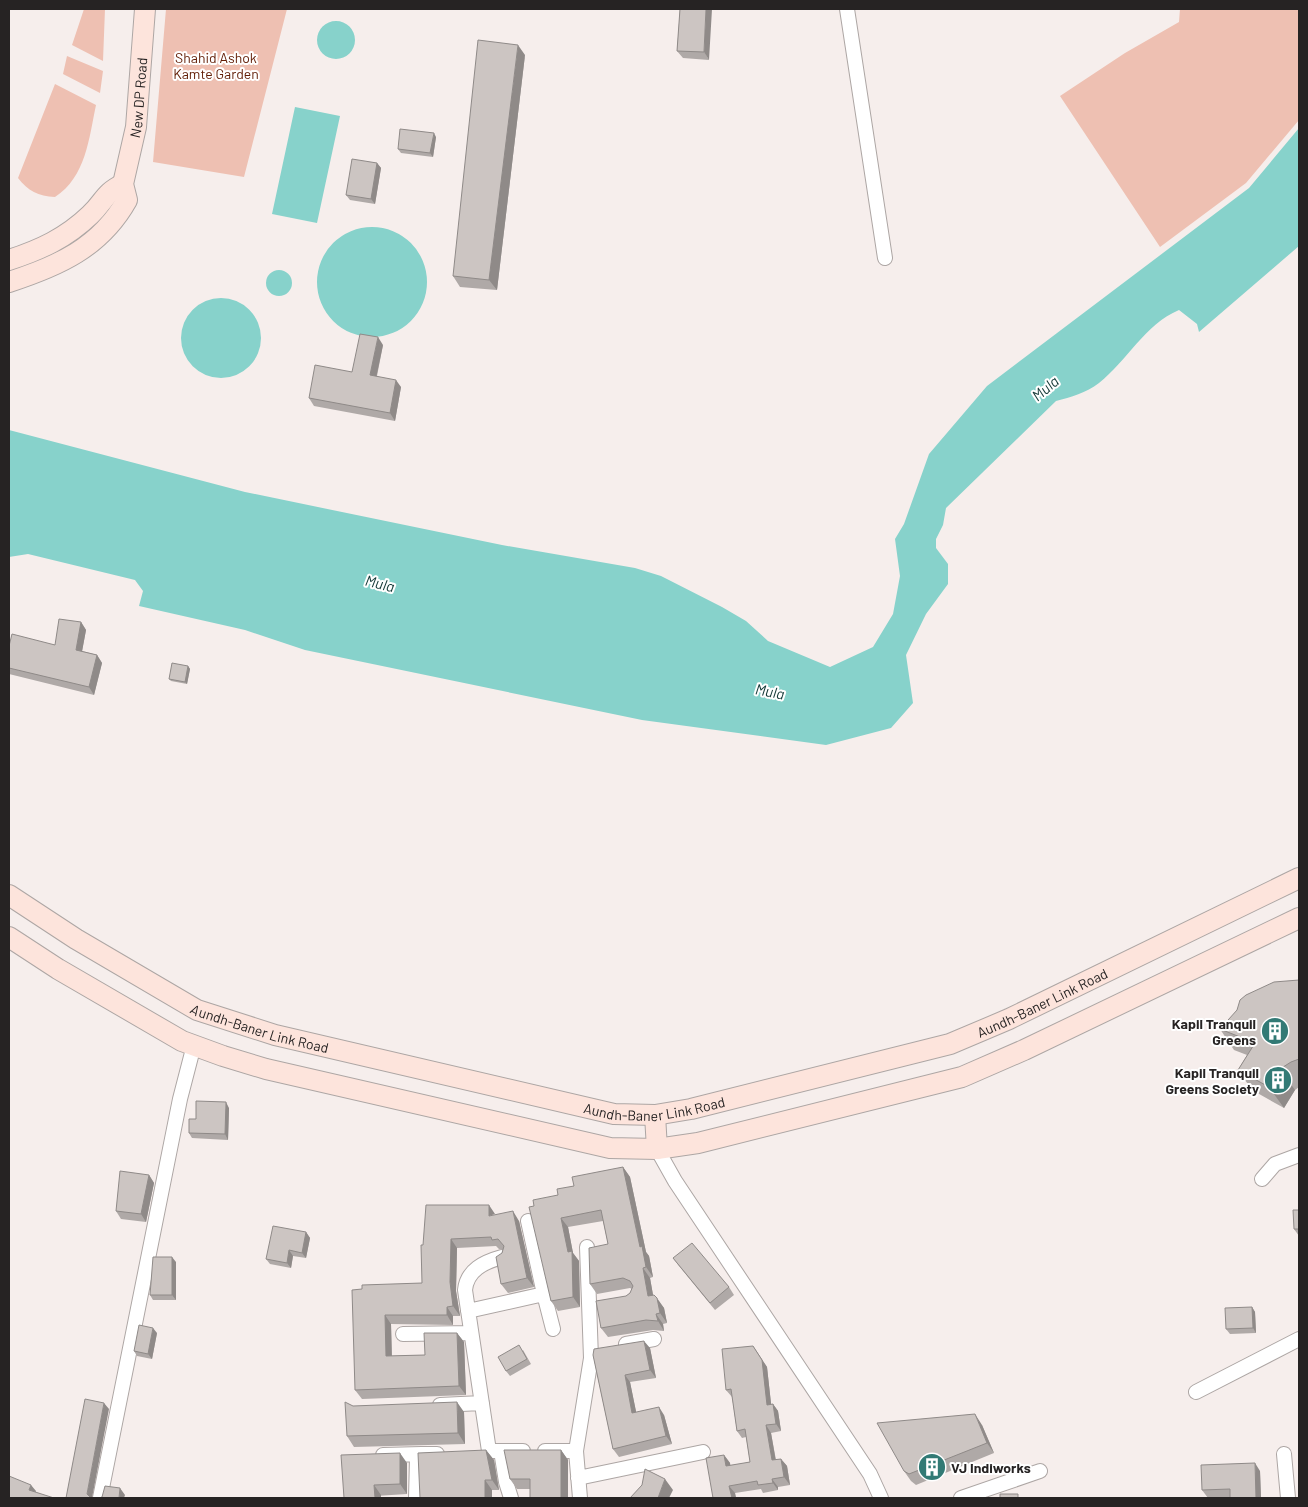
<svg xmlns="http://www.w3.org/2000/svg" width="1308" height="1507" font-family="Barlow,sans-serif">
<style>
.green{fill:#eec0b2}
.water{fill:#87d2cb}
.lines{fill:none;stroke-linecap:round;stroke-linejoin:round}
.street-casing{stroke:#ada6a4;stroke-width:16}
.secondary-casing{stroke:#ada6a4;stroke-width:22}
.street{stroke:#fff;stroke-width:14}
.secondary{stroke:#fde4dc;stroke-width:20}
.wall{fill:#afa9a7}
.shaded-wall{fill:#8f8a88}
.building{fill:#ccc5c2;stroke:#8f8a88}
.labels{text-anchor:middle;dominant-baseline:central;stroke-width:4;stroke-linejoin:round;paint-order:stroke}
.park-label{font-size:14px;fill:#611c04;stroke:#fff}
.street-label{font-size:14px;fill:#262323;stroke:#fff}
.poi-label{font-size:14px;font-weight:bold;fill:#262323;stroke:#fff;text-anchor:end}
.water-label{font-size:15px;font-style:italic;fill:#123735;stroke:#fff}
</style>
<rect width="100%" height="100%" fill="#f6eeec"/>
<!-- green -->
<path class="green" d="M84,9H105L103,61L72,45Z
M166,9H287L244,177L153,162Z
M1180,9H1299V120L1246,183L1160,247L1060,96L1125,53L1179,22Z
M67,56L103,71L100,93L63,74Z
M55,84L96,105C89,138 86,177 55,197C38,196 28,191 18,178Z"/>
<!-- water -->
<path class="water" d="M317 40a19 19 0 1 1 38 0a19 19 0 1 1-38 0Z
M295,107L340,116L317,223L272,214Z
M1299,128V246L1199,332L1197,324L1179,310C1145,324 1127,361 1099,383C1086,393 1071,397 1056,401L946,508L943,525L936,539V548L948,564V584L926,614L906,655L913,703L891,728L826,745L642,720L305,650L245,630L139,606L143,591L135,580L28,554L9,557V430L245,492L502,545L635,568L661,576L722,607L746,621L768,641L830,667L873,647L893,614L900,576L895,539L904,524L929,454L987,386L1249,188Z
M317 282a55 55 0 1 1 110 0a55 55 0 1 1-110 0Z
M266 283a13 13 0 1 1 26 0a13 13 0 1 1-26 0Z
M181 338a40 40 0 1 1 80 0a40 40 0 1 1-80 0Z"/>
<g class="lines">
<defs>
<path id="street" d="M847,9L885,258
M657,1149L675,1181L870,1474L881,1498
M1262,1179L1275,1164L1299,1155
M502,1257C484,1262 467,1270 465,1290L489,1451H523
M544,1294L553,1329
M468,1311L544,1294L528,1221
M403,1334L471,1333
M626,1344L654,1339
M1196,1392L1299,1339
M440,1405L482,1403
M501,1451L506,1482L511,1498
M545,1451H576
M1284,1454L1288,1498
M383,1455L422,1454
M578,1478L703,1452
M100,1498L180,1099L194,1045
M416,1498L417,1458L422,1454H437
M580,1498L576,1451L591,1358L587,1247
M961,1498L1040,1471"/>
<g id="secondary">
<path d="M9,260C40,250 66,238 90,215C105,201 103,194 123,184"/>
<path id="s1" d="M9,282C58,266 100,248 127,200L123,184L136,127L145,9"/>
<path id="s2" d="M9,895L76,939L197,1010L275,1035L614,1114L655,1115L691,1109L950,1044L1009,1019L1299,878"/>
<path d="M9,937L58,969L182,1041L223,1056L266,1069L610,1148L657,1149L698,1143L962,1077L1024,1050L1299,918"/>
<path d="M655,1115L657,1149"/>
</g>
</defs>
<!-- street casing -->
<use href="#street" class="street-casing"/>
<!-- secondary casing -->
<use href="#secondary" class="secondary-casing"/>
<!-- street -->
<use href="#street" class="street"/>
<!-- secondary -->
<use href="#secondary" class="secondary"/>
</g>
<!-- wall -->
<path class="wall" d="M680,9L709,60L683,58L677,51Z
M525,55L497,290L460,287L453,276Z
M436,137L433,157L401,153L398,149Z
M377,163L381,168L375,204L350,200L346,195Z
M383,345L377,376L401,387L395,421L314,406L309,398L352,372Z
M81,622L86,630L82,651L97,655L102,663L94,695L9,674V646L55,645Z
M188,666L190,669L187,684L171,681L169,679Z
M1299,980V1087L1295,1090L1284,1108L1252,1090L1238,1070L1247,1055L1234,1050L1220,1029Z
M229,1108L228,1140L192,1138L189,1133L196,1119Z
M623,1167L630,1177L646,1252L649,1256L653,1277L650,1278L653,1295L664,1308L667,1323L663,1324L664,1331L653,1330L608,1337L601,1328L626,1296L630,1293L632,1289L630,1288L597,1294L590,1284L608,1244L603,1221L568,1227L573,1253L579,1261L580,1307L558,1311L551,1301L534,1206L558,1195L574,1186Z
M149,1175L154,1183L146,1222L121,1219L116,1211Z
M1299,1210V1236L1294,1229Z
M495,1215L519,1221L534,1287L508,1293L501,1284L502,1253L503,1249H499L496,1246L457,1248L456,1291L460,1316H453V1325L391,1324L392,1356L425,1355L457,1333L464,1342L466,1395L362,1399L355,1390L362,1289L422,1283L423,1245Z
M306,1232L310,1238L306,1258L293,1256L291,1268L270,1264L266,1259Z
M673,1258L729,1287L734,1295L715,1310L679,1266Z
M176,1262V1300H153L150,1295Z
M1252,1307L1255,1312L1256,1333L1230,1334L1226,1329Z
M157,1333L152,1359L137,1356L134,1351Z
M753,1346L767,1367L771,1404H773L778,1411L781,1431L771,1433L776,1460L781,1459L787,1466L790,1485L778,1487V1490L763,1493L761,1489L735,1493L736,1498H713L724,1455L730,1463V1466L750,1462L746,1437L742,1438L737,1431L732,1397L726,1390Z
M650,1348L656,1378L630,1382L636,1412L664,1415L672,1444L619,1457L613,1449L593,1355Z
M523,1350L531,1364L510,1376L506,1371Z
M464,1412L465,1444L354,1447L347,1436Z
M982,1425L994,1453L916,1485L911,1481L904,1471Z
M486,1450L494,1460L499,1490H492V1498H420Z
M561,1450L568,1460V1498H530V1489H517L510,1479Z
M407,1463V1494L344,1498Z
M1260,1471L1261,1498H1230V1497L1208,1498L1202,1490Z"/>
<!-- shaded-wall -->
<path class="shaded-wall" d="M706,9H712L709,60L704,52Z
M518,45L525,55L497,290L489,280Z
M434,133L436,137L433,157L430,153Z
M377,163L381,168L375,204L371,199Z
M378,337L383,345L375,383L370,375Z
M396,380L401,387L395,421L390,413Z
M81,622L86,630L81,657L76,650Z
M97,655L102,663L94,695L89,687Z
M188,666L190,669L187,684L185,682Z
M1280,1069L1295,1090L1284,1108L1269,1087Z
M226,1102L229,1108L228,1140L225,1134Z
M623,1167L630,1177L646,1252L649,1256L653,1277L646,1267L640,1247Z
M149,1175L154,1183L146,1222L141,1214Z
M489,1205L495,1214L489,1216Z
M513,1211L519,1221L534,1287L527,1278Z
M561,1218L568,1227L573,1253L579,1261L580,1307L573,1297L568,1252Z
M306,1232L310,1238L306,1258L302,1253Z
M451,1239L457,1248L456,1291L460,1316L453,1306L450,1282Z
M289,1250L293,1256L291,1268L287,1263Z
M172,1257L176,1262V1300L172,1295Z
M643,1268L650,1278L655,1306L648,1296Z
M657,1298L664,1308L667,1323L660,1313Z
M447,1307L453,1316V1325L447,1315Z
M1252,1307L1255,1312L1256,1333L1253,1328Z
M656,1314L663,1324L664,1331L658,1321Z
M385,1315L391,1324L392,1366L386,1356Z
M153,1328L157,1333L152,1359L148,1354Z
M457,1333L464,1342L466,1395L459,1386Z
M644,1341L650,1348L656,1378L650,1370Z
M753,1346L767,1367L772,1412L767,1405Z
M625,1375L630,1382L638,1421L632,1413Z
M457,1402L464,1412L465,1444L458,1433Z
M104,1403L109,1409L92,1498H90L87,1494Z
M773,1404L778,1411L781,1431L776,1424Z
M659,1407L664,1415L672,1444L666,1436Z
M975,1414L982,1425L994,1453L987,1443Z
M766,1425L771,1433L777,1468L772,1460Z
M486,1450L494,1460L499,1490L492,1480Z
M561,1450L568,1460V1498H561Z
M400,1453L407,1463V1494L400,1484Z
M724,1455L730,1463L732,1474L726,1466Z
M781,1459L787,1466L790,1485L784,1477Z
M1255,1463L1260,1471L1261,1498H1256Z
M665,1479L673,1490L669,1498H658Z
M772,1479L778,1487V1490L773,1483Z
M485,1480L492,1490V1498H485Z
M31,1485L36,1491L34,1497L29,1490Z
M374,1485L381,1495V1498H375Z
M729,1486L735,1493L736,1498H732Z
M120,1488L125,1495L124,1498H119Z"/>
<!-- building -->
<path class="building" d="M680,9H706L704,52L677,51Z
M478,40L518,45L489,280L453,276Z
M400,129L434,133L430,153L398,149Z
M352,159L377,163L371,199L346,195Z
M360,334L378,337L370,375L396,380L390,413L309,398L315,365L352,372Z
M59,619L81,622L76,650L97,655L89,687L9,668V646L12,634L55,645Z
M172,663L188,666L185,682L169,679Z
M1299,980V1059L1291,1062L1280,1069L1269,1087L1238,1070L1255,1043L1220,1029L1237,1010L1240,1000L1246,995L1274,982Z
M196,1101L226,1102L225,1134L189,1133V1119H196Z
M623,1167L640,1247L642,1246L646,1267L643,1268L648,1296L654,1295L657,1298L660,1313L656,1314L658,1321L646,1320L601,1328L596,1301L626,1296L630,1293L633,1286L630,1281L623,1278L590,1284L589,1248L608,1244L601,1210L561,1218L568,1252L572,1251L573,1297L551,1301L529,1207L534,1206L533,1200L558,1195L557,1189L574,1186L572,1177Z
M120,1171L149,1175L141,1214L116,1211Z
M426,1205H489V1216L513,1211L527,1278L501,1284L496,1257L502,1253L504,1246L498,1239L492,1240L491,1237L451,1239L450,1282L453,1306L447,1307V1315H385L386,1356L425,1355L424,1333H457L459,1386L355,1390L352,1290L362,1289V1285L422,1283L421,1245H423Z
M1293,1210H1299V1229H1294Z
M273,1226L306,1232L302,1253L289,1250L287,1263L266,1259Z
M692,1243L729,1287L710,1303L673,1258Z
M153,1257H172V1295H150Z
M1252,1307L1253,1328L1226,1329L1225,1308Z
M139,1325L153,1328L148,1354L134,1351Z
M644,1341L650,1370L625,1375L632,1413L659,1407L666,1436L613,1449L593,1355L594,1349Z
M519,1345L527,1359L506,1371L498,1357Z
M753,1346L762,1360L767,1405L773,1404L776,1424L766,1425L772,1460L781,1459L784,1477L772,1479L773,1483L758,1485L757,1481L729,1486L732,1498H713L706,1458L724,1455L726,1466L750,1462L745,1429L737,1431L731,1389L726,1390L722,1349Z
M85,1399L104,1403L87,1494L91,1498H66Z
M345,1402L353,1406L457,1402L458,1433L347,1436Z
M975,1414L987,1443L909,1474L904,1471L877,1423Z
M486,1450L492,1480H485V1498H420L418,1453Z
M504,1450H561V1498H530V1479H510Z
M400,1453V1484L374,1485L375,1498H344L341,1455Z
M1255,1463L1256,1498H1230V1489L1202,1490L1201,1465Z
M645,1469L665,1479L658,1498H630L642,1485Z
M9,1476L31,1485L29,1490L54,1498H9Z
M105,1486L120,1488L119,1498H100L102,1497Z
M1000,1494H1018V1498H1000Z"/>
<!-- icons -->
<defs>
<symbol id="building-disc" viewBox="-11 -11 22 22"><circle r="9.5" fill="#327a75" stroke="#fff"/><path d="M-4-6H4V6H1V3H-1V6H-4ZM-2.5-4.3h1.7v1.8h-1.7ZM.8-4.3h1.7v1.8H.8ZM-2.5-1h1.7V.8h-1.7ZM.8-1h1.7V.8H.8Z" fill="#fff"/></symbol>
</defs>
<g fill-rule="evenodd">
<use href="#building-disc" x="1259" y="1015" width="32" height="32"/>
<use href="#building-disc" x="1262" y="1064" width="32" height="32"/>
<use href="#building-disc" x="916" y="1451" width="32" height="32"/>
</g>
<g class="labels">
<!-- park labels -->
<g class="park-label">
<text x="216" y="57">Shahid Ashok<tspan x="216" dy="16">Kamte Garden</tspan></text>
</g>
<!-- street labels -->
<g class="street-label">
<text stroke="none"><textPath href="#s1" startOffset="252">New DP Road</textPath></text>
<text stroke="none"><textPath href="#s2" startOffset="1096">Aundh-Baner Link Road</textPath></text>
<text stroke="none"><textPath href="#s2" startOffset="286">Aundh-Baner Link Road</textPath></text>
<text stroke="none"><textPath href="#s2" startOffset="691">Aundh-Baner Link Road</textPath></text>
</g>
<!-- poi labels -->
<g class="poi-label">
<text x="1256" y="1023">Kapil Tranquil<tspan x="1256" dy="16">Greens</tspan></text>
<text x="1259" y="1072">Kapil Tranquil<tspan x="1259" dy="16">Greens Society</tspan></text>
<text x="951" y="1467" text-anchor="start">VJ Indiworks</text>
</g>
<!-- water labels -->
<g class="water-label">
<text transform="translate(1045 388) rotate(-40)">Mula</text>
<text transform="translate(380 583) rotate(14)">Mula</text>
<text transform="translate(770 691) rotate(11)">Mula</text>
</g>
</g>
<!-- border -->
<rect width="1308" height="1507" fill="none" stroke="#262323" stroke-width="20"/>
</svg>
